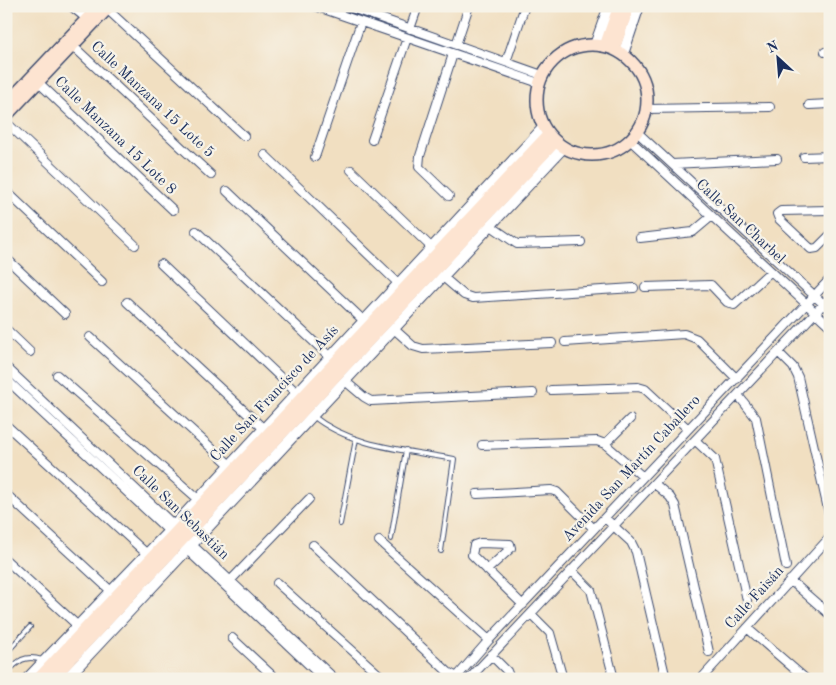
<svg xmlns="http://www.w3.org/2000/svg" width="836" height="685" font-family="'Old Standard TT',serif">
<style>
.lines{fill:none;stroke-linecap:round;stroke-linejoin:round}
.service-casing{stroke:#3b496d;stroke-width:6}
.minor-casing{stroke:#3b496d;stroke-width:10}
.tertiary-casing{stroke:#3b496d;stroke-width:12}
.secondary-casing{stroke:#3b496d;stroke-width:14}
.service{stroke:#fff;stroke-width:4}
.minor{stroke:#fff;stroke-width:8}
.tertiary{stroke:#fff;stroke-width:10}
.secondary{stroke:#fde4d1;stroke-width:11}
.labels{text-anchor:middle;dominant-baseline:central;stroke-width:4.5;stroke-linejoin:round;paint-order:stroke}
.street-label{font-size:15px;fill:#1b2f5e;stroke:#f7f3e8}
</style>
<rect width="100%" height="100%" fill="#f7f3e8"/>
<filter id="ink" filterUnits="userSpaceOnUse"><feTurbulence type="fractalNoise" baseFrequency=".02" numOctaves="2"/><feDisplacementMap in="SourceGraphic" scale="10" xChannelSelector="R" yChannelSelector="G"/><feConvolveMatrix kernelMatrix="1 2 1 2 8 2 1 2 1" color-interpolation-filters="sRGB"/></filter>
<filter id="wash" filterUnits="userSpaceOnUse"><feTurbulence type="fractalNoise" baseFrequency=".0096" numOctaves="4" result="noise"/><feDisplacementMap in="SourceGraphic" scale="20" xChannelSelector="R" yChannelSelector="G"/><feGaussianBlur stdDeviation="1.12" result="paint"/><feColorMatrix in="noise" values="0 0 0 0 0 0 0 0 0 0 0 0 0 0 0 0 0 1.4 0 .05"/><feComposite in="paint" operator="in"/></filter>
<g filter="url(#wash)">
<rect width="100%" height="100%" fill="#f1dfc1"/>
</g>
<g filter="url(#ink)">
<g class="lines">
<defs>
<path id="service" d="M313,416C351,447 407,450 454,459L441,551
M340,524L356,439
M391,539L406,450
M6,653L30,627
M6,673C18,661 25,654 42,660"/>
<path id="minor" d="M71,6L87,19
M315,6L539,83
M346,6L542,75
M107,9L244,136
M410,29L418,6
M456,45L469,6
M73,46L211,175
M825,52L830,51
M506,62L525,6
M38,82L173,210
M809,105L830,104
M646,109L770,107
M6,122L135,245
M637,132L830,310
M372,140L407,38
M630,140L830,326
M265,155L399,284
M315,157L361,22
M804,157L830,156
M672,164L777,159
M351,170L432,248
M6,191L102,282
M227,191L364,321
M449,196L419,167L420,156L453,54
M830,210L781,211L777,214L779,219L811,249L817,248L830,235
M491,226L517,244L581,242
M196,231L330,357
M640,238L693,232L712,216
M6,258L65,314
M161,264L297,393
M443,277L464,295L473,298L634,288
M645,287L711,285L727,302L734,305L771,271
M127,302L264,429
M6,329L30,352
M394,329L413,346L423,349L552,343
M90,337L230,465
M565,342L684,334L697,339L737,379
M779,353L793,367L798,377L830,518
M6,367L178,529
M57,375L198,499
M6,379L173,535
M345,381L364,397L371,401L533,393
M551,390L638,387L645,389L688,429
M738,395L756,418L786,566
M6,425L147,554
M696,441L715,459L747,600
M605,444L630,419
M482,445L597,441L605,444L643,477
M655,484L670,497L675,505L709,652
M6,494L111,591
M477,494L551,490L557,492L594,529
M605,518L631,542L636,552L666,679
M379,541L489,640
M189,542L335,679
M313,545L448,672L457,677
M184,547L324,679
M6,560L78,626
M487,570L511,548L510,544L480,543L474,545L472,555L523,605
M572,571L591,590L614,679
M790,580L830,615
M230,581L309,499
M277,583L384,679
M531,614L550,633L563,679
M747,628L806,679
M232,638L276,679
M491,655L507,671L510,679
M455,679L489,640L830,279
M469,679L830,297
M701,679L830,537"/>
<path id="tertiary" d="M595,45L609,6
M623,54L639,6
M27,679L169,531L543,128
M66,679L563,148"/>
<path id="secondary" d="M537 100a55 55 0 1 1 110 0a55 55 0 1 1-110 0Z
M605,46L619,6
M614,49L629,6
M6,104L99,6
M6,116L110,6
M38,679L548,135
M52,679L555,142"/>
</defs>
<!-- service casing -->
<use href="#service" class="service-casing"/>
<!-- minor casing -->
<use href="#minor" class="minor-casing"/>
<!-- tertiary casing -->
<use href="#tertiary" class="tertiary-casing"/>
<!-- secondary casing -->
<use href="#secondary" class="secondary-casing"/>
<!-- service -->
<use href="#service" class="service"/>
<!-- minor -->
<use href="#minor" class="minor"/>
<!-- tertiary -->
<use href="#tertiary" class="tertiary"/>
<!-- secondary -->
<use href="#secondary" class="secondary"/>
</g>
</g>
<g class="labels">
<!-- street labels -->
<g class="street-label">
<text transform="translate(152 100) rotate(43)">Calle Manzana 15 Lote 5</text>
<text transform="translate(115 136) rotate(44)">Calle Manzana 15 Lote 8</text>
<text transform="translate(740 222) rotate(43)">Calle San Charbel</text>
<text transform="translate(275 394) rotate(-47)">Calle San Francisco de Asís</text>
<text transform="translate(632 469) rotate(-47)">Avenida San Martín Caballero</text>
<text transform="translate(180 513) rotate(44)">Calle San Sebastián</text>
<text transform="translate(755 598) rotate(-48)">Calle Faisán</text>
</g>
</g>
<!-- margin -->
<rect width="836" height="685" fill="none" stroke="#f7f3e8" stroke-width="25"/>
<!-- north arrow -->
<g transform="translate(778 58) rotate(334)" stroke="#f7f3e8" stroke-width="4" paint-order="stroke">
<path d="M0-4L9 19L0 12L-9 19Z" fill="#1b2f5e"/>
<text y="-8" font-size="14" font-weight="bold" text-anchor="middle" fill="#1b2f5e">N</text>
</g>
</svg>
